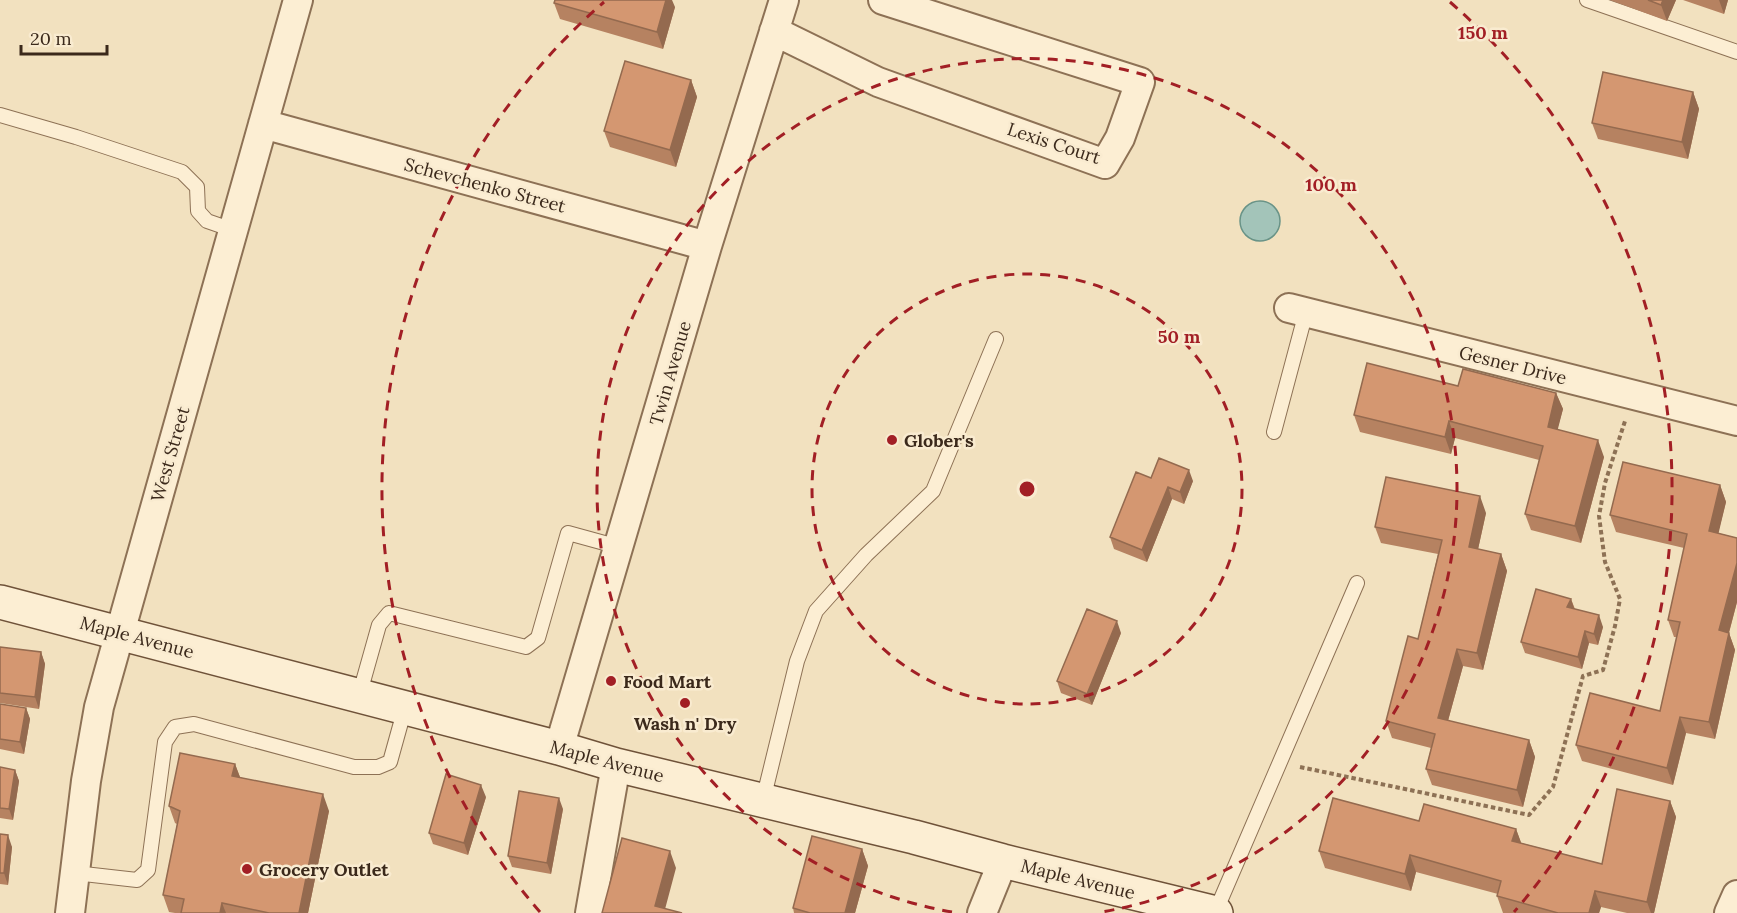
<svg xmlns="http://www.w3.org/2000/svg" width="1737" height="913" font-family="Lora,serif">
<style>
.water{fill:#a3c4b9;stroke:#699387;stroke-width:1.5}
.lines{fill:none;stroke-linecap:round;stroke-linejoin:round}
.lane-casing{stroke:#8d7155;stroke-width:16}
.street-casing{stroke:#8d7155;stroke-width:32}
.secondary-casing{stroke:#6f5239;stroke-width:36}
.path{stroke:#8d7155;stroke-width:4;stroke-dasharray:4.5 3;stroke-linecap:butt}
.lane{stroke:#fceed3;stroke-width:14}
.street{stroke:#fceed3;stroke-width:28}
.secondary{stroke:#fceed3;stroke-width:33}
.wall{fill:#b68261}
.shaded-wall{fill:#946a4f}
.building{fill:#d49771;stroke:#946a4f;stroke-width:1.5}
.ring{fill:none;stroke:#a21f25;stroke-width:3;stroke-dasharray:10 8}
.poi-dot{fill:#a21f25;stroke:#f9ebd0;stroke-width:2}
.labels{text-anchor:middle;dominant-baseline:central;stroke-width:5;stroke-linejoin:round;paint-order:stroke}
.street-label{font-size:18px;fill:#3b291b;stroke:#f9ebd0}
.poi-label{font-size:18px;font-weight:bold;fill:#3b291b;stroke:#f9ebd0;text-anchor:start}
.centre{fill:#a21f25;stroke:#f9ebd0;stroke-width:3}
.ring-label{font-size:18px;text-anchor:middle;font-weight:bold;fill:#a21f25;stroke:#f9ebd0;stroke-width:5;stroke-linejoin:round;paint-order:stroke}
</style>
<rect width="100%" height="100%" fill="#f2e1bf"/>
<!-- water -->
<path class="water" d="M1240 221a20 20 0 1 1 40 0a20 20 0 1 1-40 0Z"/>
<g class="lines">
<defs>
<path id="lane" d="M1587,0L1737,52
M0,115L76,137L182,172L197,187L198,211L207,221L233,230
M1274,432L1306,312
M359,696L379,625L389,613L526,647L538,638L568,533L619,547
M763,800L797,661L816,611L866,555L933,491L996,339
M75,873L137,880L148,870L165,742L175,727L194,724L354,767H378L390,762L405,708
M1215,913L1357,583"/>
<path id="street" d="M774,31L878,82L1105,164L1120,138L1140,82L883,0
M263,124L707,246
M1289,308L1737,421
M559,748L707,246L784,0
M70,913L86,781L99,707L298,0
M590,913L616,765
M982,913L1003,861
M1729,913L1737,895"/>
<path id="secondary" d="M0,602L559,748L616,765L914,837L1003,861L1216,913"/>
</defs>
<!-- lane casing -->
<use href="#lane" class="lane-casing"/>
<!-- street casing -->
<use href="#street" class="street-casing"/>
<!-- secondary casing -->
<use href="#secondary" class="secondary-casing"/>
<!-- path -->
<path class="path" d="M1300,767L1529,815L1553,787L1583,676L1603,670L1615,626L1620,599L1605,562L1599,516L1605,483L1625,421"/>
<!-- lane -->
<use href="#lane" class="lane"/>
<!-- street -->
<use href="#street" class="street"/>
<!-- secondary -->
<use href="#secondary" class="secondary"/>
</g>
<!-- wall -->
<path class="wall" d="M1610,0H1676L1667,21Z
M1683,0H1728L1724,14Z
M554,3L675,7L663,49L560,19Z
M691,80L697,97L676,167L610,147L604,131Z
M1693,92L1699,109L1688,159L1598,139L1592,123Z
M1458,386L1556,393L1563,409L1557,430L1604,457L1581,543L1531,530L1525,514L1539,460L1455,438L1451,454L1360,432L1354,415Z
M1151,478L1193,481L1184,504L1172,499L1147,562L1114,549L1110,537Z
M1720,485L1726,502L1718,533L1737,538V602L1729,633L1735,650L1715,739L1686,733L1673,785L1582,761L1576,745L1660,711L1677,637H1674L1668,620L1684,548L1616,532L1610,515Z
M1486,513L1478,549L1501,554L1507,571L1483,670L1463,666L1448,721L1529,740L1535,757L1523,807L1432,785L1426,769L1431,748L1392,738L1386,721L1418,639L1438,554L1381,543L1375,527Z
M1571,599L1575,609L1603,627L1598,645L1589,643L1582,669L1525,653L1521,642Z
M1121,633L1092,705L1061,693L1057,681Z
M0,647L41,652L45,664L39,709L0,703Z
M0,704L26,708L30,719L24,754L0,749Z
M235,764L240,777L329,811L308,913H175L169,912L163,895L177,824L175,823L169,806Z
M0,767L15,770L19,781L13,820L0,818Z
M486,797L468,855L433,844L429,833Z
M1670,801L1676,817L1654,913H1627L1601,907L1599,913H1503L1497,896L1498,894L1416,872L1411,891L1325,868L1319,851L1419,821L1516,829L1521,843L1602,864Z
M563,809L551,874L512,867L508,856Z
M0,834L12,847L8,885L0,884Z
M862,849L868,866L855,913H794L793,908Z"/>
<!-- shaded-wall -->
<path class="shaded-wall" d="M666,0H672L675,7L663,49L657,32Z
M1663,0H1676L1667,21L1661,5Z
M1719,0H1728L1724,14Z
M691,80L697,97L676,167L670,150Z
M1693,92L1699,109L1688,159L1682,142Z
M1556,393L1563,409L1554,444L1548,427Z
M1449,421L1455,438L1451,454L1445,437Z
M1598,440L1604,457L1581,543L1575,526Z
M1189,470L1193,481L1184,504L1180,492Z
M1720,485L1726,502L1715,548L1709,531Z
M1168,487L1172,499L1147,562L1142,550Z
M1480,496L1486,513L1475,563L1469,547Z
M1501,554L1507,571L1483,670L1477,653Z
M1737,563V602L1725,647L1719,630Z
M1571,599L1575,611L1567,607Z
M1599,615L1603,627L1598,645L1594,634Z
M1117,621L1121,633L1092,705L1087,694Z
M1585,631L1589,643L1582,669L1578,657Z
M1729,633L1735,650L1715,739L1709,722Z
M1457,649L1463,666L1444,735L1438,718Z
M41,652L45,664L39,709L35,697Z
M26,708L30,719L24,754L20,742Z
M1680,717L1686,733L1673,785L1667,768Z
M1529,740L1535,757L1523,807L1517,790Z
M235,764L241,780L232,776Z
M15,770L19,781L13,820L9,809Z
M481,785L486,797L468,855L464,843Z
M323,794L329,811L308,913H299Z
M559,798L563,809L551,874L547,863Z
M1670,801L1676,817L1654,913H1651L1647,902Z
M1516,829L1522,845L1512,841Z
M8,835L12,847L8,885L4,873Z
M862,849L868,866L855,913H845Z
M670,851L676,868L664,913L655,906Z
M1410,855L1416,872L1411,891L1405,874Z
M1595,891L1601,907L1599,913H1589Z
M222,903L226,913H220Z"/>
<!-- building -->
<path class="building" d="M555,0H666L657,32L554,3Z
M1648,0H1663L1661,5Z
M625,61L691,80L670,150L604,131Z
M1603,72L1693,92L1682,142L1592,123Z
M1367,363L1458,386L1463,369L1556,393L1548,427L1598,440L1575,526L1525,514L1543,446L1449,421L1445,437L1354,415Z
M1159,458L1189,470L1180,492L1168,487L1142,550L1110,537L1136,472L1151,478Z
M1623,462L1720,485L1709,531L1737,538V563L1719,630L1729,633L1709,722L1680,717L1667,768L1576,745L1590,693L1660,711L1680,622L1668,620L1687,534L1610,515Z
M1386,477L1480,496L1469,547L1501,554L1477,653L1457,649L1438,718L1529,740L1517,790L1426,769L1435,734L1386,721L1408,636L1418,639L1442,540L1375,527Z
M1536,589L1571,599L1567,607L1599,615L1594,634L1585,631L1578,657L1521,642Z
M1087,609L1117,621L1087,694L1057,681Z
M0,647L41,652L35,697L0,693Z
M0,704L26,708L20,742L0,739Z
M180,753L235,764L232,776L323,794L299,913H269L222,903L220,913H181L184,899L163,895L180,811L169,806Z
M0,767L15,770L9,809L0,808Z
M446,774L481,785L464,843L429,833Z
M1617,789L1670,801L1647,902L1595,891L1589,913H1558L1497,896L1501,881L1410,855L1405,874L1319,851L1333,798L1419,821L1424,804L1516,829L1512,841L1602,864Z
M519,791L559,798L547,863L508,856Z
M0,834L8,835L4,873H0Z
M812,836L862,849L845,913H810L793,908Z
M622,838L670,851L655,906L682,913H602Z"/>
<!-- distance rings -->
<g class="ring">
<circle cx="1027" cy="489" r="215"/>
<path d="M952 912A430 430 0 1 1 1102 912"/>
<path d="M540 912A645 645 0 0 1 604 2M1450 2A645 645 0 0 1 1514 912"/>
</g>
<!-- markers -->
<g class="poi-dot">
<circle cx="892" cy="440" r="6"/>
<circle cx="611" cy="681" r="6"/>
<circle cx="685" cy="703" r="6"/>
<circle cx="247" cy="869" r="6"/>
</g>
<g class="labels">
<!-- street labels -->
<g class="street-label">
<text transform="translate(1054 143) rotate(18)">Lexis Court</text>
<text transform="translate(485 185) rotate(15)">Schevchenko Street</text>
<text transform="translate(1513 365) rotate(14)">Gesner Drive</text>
<text transform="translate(670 373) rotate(-74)">Twin Avenue</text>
<text transform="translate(170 454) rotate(-74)">West Street</text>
<text transform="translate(137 637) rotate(15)">Maple Avenue</text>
<text transform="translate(607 761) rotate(15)">Maple Avenue</text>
<text transform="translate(1078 879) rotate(14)">Maple Avenue</text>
</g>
<!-- poi labels -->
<g class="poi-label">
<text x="904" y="440">Glober's</text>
<text x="623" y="681">Food Mart</text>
<text x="685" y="723" text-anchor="middle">Wash n' Dry</text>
<text x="259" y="869">Grocery Outlet</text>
</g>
</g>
<circle cx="1027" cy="489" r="9" class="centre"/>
<g class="ring-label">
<text x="1483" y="39">150 m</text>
<text x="1331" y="191">100 m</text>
<text x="1179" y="343">50 m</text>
</g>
<!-- scale -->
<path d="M21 45v9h86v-9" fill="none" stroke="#3b291b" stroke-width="3"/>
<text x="30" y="45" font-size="18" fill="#3b291b" stroke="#f9ebd0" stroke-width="4.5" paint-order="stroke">20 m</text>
</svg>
